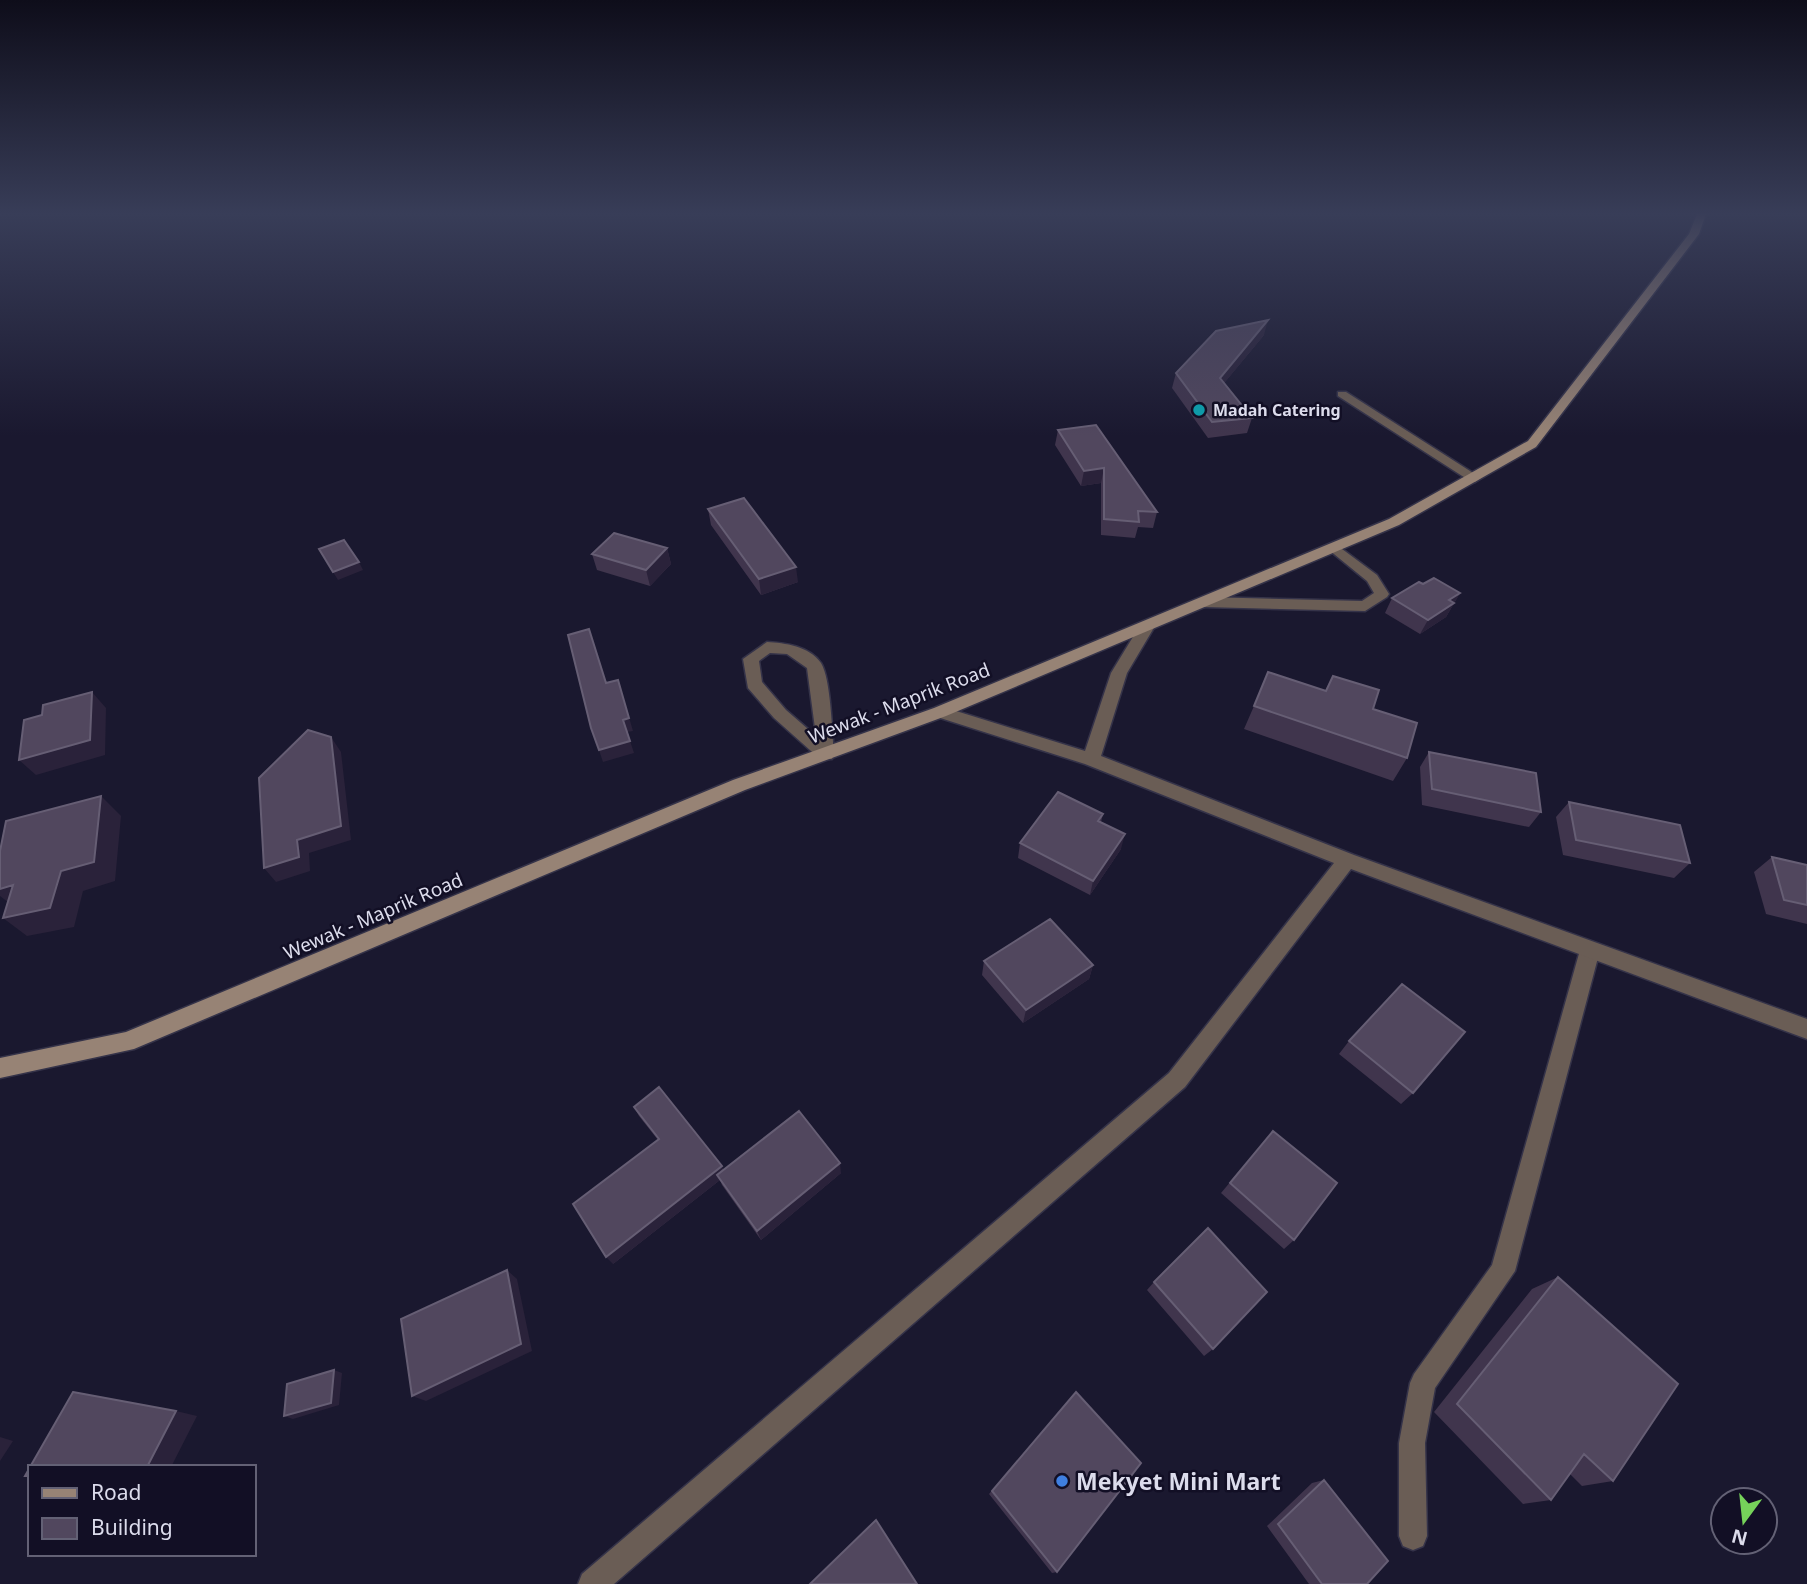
<svg xmlns="http://www.w3.org/2000/svg" width="1807" height="1584" font-family="'Noto Sans',sans-serif">
<style>
.lines{fill:none;stroke-linecap:round;stroke-linejoin:round}
.service-casing{stroke:#353349;stroke-width:3}
.minor-casing{stroke:#353349;stroke-width:3}
.secondary-casing{stroke:#353349;stroke-width:3}
.service{fill:#6a5d55;fill-rule:evenodd}
.minor{fill:#6a5d55;fill-rule:evenodd}
.secondary{fill:#978375;fill-rule:evenodd}
.wall{fill:#40354d}
.shaded-wall{fill:#2a223a}
.building{fill:#51475e;stroke:#665e74;stroke-width:2}
.culture-dot{fill:#0f9aa8;stroke:#120f25;stroke-width:2.5}
.shop-dot{fill:#3f7fe0;stroke:#120f25;stroke-width:2.5}
.labels{text-anchor:middle;dominant-baseline:central;stroke-width:5;stroke-linejoin:round;paint-order:stroke}
.far-poi-label{font-size:16px;font-weight:bold;fill:#dcdcec;stroke:#120f25;text-anchor:start}
.street-label{font-size:19px;fill:#dcdcec;stroke:#120f25}
.near-poi-label{font-size:23px;font-weight:bold;fill:#dcdcec;stroke:#120f25;text-anchor:start}
</style>
<rect width="100%" height="100%" fill="#1a182f"/>
<g class="lines">
<defs>
<path id="service" d="M1334,543L1377,575L1389,594L1387,597L1365,611L1204,607L1197,602L1204,597L1362,601L1374,593L1367,581L1329,550L1327,547Z
M767,642C785,643 809,646 821,663C831,679 832,733 834,754L832,759H820L774,718L748,688L743,659ZM770,653L787,654L807,668L816,736L786,710L762,682L759,661Z
M1590,941L1597,944L1600,950L1515,1271L1435,1388L1425,1443L1427,1536L1423,1546L1413,1550L1403,1546L1399,1536V1443L1410,1383L1414,1374L1492,1265L1580,950L1583,944Z"/>
<path id="minor" d="M1338,392H1346L1481,478L1475,482L1470,481L1338,396Z
M1147,621L1155,626L1127,673L1101,756L1354,855L1807,1019V1039L1351,869L1185,1087L614,1584H578L582,1574L1169,1073L1334,863L1085,764L934,716L932,712L940,706L1085,751L1111,673L1142,622Z"/>
<path id="secondary" d="M1697,214H1706L1699,234L1536,447L1399,525L946,716L745,790L134,1049L0,1078V1058L126,1032L733,780L934,708L1389,519L1528,441L1689,234Z"/>
</defs>
<!-- service casing -->
<use href="#service" class="service-casing"/>
<!-- minor casing -->
<use href="#minor" class="minor-casing"/>
<!-- secondary casing -->
<use href="#secondary" class="secondary-casing"/>
<!-- service -->
<use href="#service" class="service"/>
<!-- minor -->
<use href="#minor" class="minor"/>
<!-- secondary -->
<use href="#secondary" class="secondary"/>
</g>
<!-- wall -->
<path class="wall" d="M1264,335L1224,383L1252,418L1247,433L1208,438L1172,388L1176,373Z
M1058,430L1157,512L1153,528L1138,527L1135,538L1101,535V483L1081,486L1055,445Z
M708,509L798,582L761,595L711,525Z
M667,548L671,564L650,586L597,570L592,554Z
M1423,584L1460,593L1446,617L1420,634L1385,613L1392,598Z
M1333,676L1373,709L1407,758L1393,781L1244,729L1254,706L1325,691Z
M1429,752L1541,812L1529,827L1422,805L1420,767Z
M1569,802L1690,863L1674,878L1563,855L1556,817Z
M1103,814L1101,822L1121,849L1090,895L1018,858L1020,843Z
M1772,857L1807,865V924L1766,914L1754,872Z
M984,961L1093,965L1089,979L1023,1023L982,975Z
M1349,1041L1413,1093L1401,1104L1339,1054Z
M634,1107L723,1170L841,1173L761,1240L722,1185L720,1180L613,1264L658,1140L639,1116Z
M1273,1131L1294,1240L1284,1249L1221,1193Z
M1558,1277L1613,1481L1582,1486L1570,1474L1551,1500L1523,1504L1434,1412L1532,1289Z
M1154,1282L1213,1349L1204,1356L1147,1290Z
M1076,1392L1057,1572L1052,1573L989,1494Z
M1324,1480L1367,1584H1309L1267,1526L1312,1483Z"/>
<!-- shaded-wall -->
<path class="shaded-wall" d="M1268,320L1264,335L1216,393L1220,378Z
M1104,468L1101,483L1081,486L1084,471Z
M667,548L671,564L650,586L646,570Z
M359,562L363,570L338,580L333,572Z
M796,567L798,582L761,595L759,579Z
M1460,593L1446,617L1420,634L1428,620L1449,600Z
M618,680L633,731L627,732L623,720Z
M92,692L106,708L105,755L36,775L19,760Z
M331,737L341,752L351,840L309,853L310,871L276,882L264,868L297,840Z
M630,741L634,753L603,762L599,750Z
M101,796L121,816L115,881L83,891L74,927L27,936L3,918L61,871Z
M1125,834L1121,849L1090,895L1093,881Z
M13,885L17,909L0,896V889Z
M1093,965L1089,979L1023,1023L1026,1010Z
M840,1163L841,1173L761,1240L757,1231Z
M722,1166L725,1175H717L720,1180L613,1264L606,1257Z
M507,1270L517,1279L532,1351L426,1401L412,1396Z
M334,1370L342,1373L339,1405L293,1419L284,1416Z
M176,1411L197,1416L171,1467H147Z
M0,1437L13,1441L0,1461Z"/>
<!-- building -->
<path class="building" d="M1268,320L1220,378L1252,418L1212,422L1176,373L1216,331Z
M1096,425L1157,512L1138,511L1139,522L1104,519V468L1084,471L1058,430Z
M744,498L796,567L759,579L708,509Z
M614,533L667,548L646,570L592,554Z
M344,540L359,562L333,572L319,549Z
M1434,578L1460,593L1449,600L1454,603L1428,620L1392,598L1419,582L1423,584Z
M589,629L606,683L618,680L629,718L623,720L630,741L599,750L591,728L568,635Z
M1268,672L1326,691L1333,676L1379,690L1373,709L1417,723L1407,758L1254,706Z
M92,692L90,740L19,760L24,720L42,715L43,705Z
M308,730L331,737L341,826L297,840L299,857L264,868L259,778Z
M1429,752L1536,773L1541,812L1432,789Z
M1058,792L1103,814L1098,821L1125,834L1093,881L1020,843Z
M101,796L94,862L61,871L50,908L3,918L13,885L0,889V851L6,821Z
M1569,802L1680,825L1690,863L1576,840Z
M1772,857L1807,865V905L1784,900Z
M1050,919L1093,965L1026,1010L984,961Z
M1402,984L1465,1032L1413,1093L1349,1041Z
M659,1087L722,1166L606,1257L573,1204L659,1139L634,1107Z
M799,1111L840,1163L757,1231L717,1175Z
M1273,1131L1337,1183L1294,1240L1230,1183Z
M1208,1228L1267,1292L1213,1349L1154,1282Z
M507,1270L521,1344L412,1396L401,1319Z
M1558,1277L1678,1384L1613,1481L1584,1454L1551,1500L1457,1404Z
M334,1370L331,1403L284,1416L287,1384Z
M73,1392L176,1411L147,1467H30Z
M1076,1392L1141,1463L1057,1572L992,1491Z
M30,1467V1476H25Z
M1324,1480L1388,1561L1367,1584H1322L1278,1524Z
M876,1520L917,1584H810Z"/>
<!-- sky -->
<linearGradient id="sky" x2="0" y2="1"><stop stop-color="#0e0d1a"/><stop offset="0.49" stop-color="#383d58"/><stop offset="1" stop-color="#383d58" stop-opacity="0"/></linearGradient>
<rect width="1807" height="436" fill="url(#sky)"/>
<!-- markers -->
<circle class="culture-dot" cx="1199" cy="410" r="7"/>
<circle class="shop-dot" cx="1062" cy="1481" r="7"/>
<g class="labels">
<!-- far-poi labels -->
<g class="far-poi-label">
<text x="1213" y="410">Madah Catering</text>
</g>
<!-- street labels -->
<g class="street-label">
<text transform="translate(899 703) rotate(-21)">Wewak - Maprik Road</text>
<text transform="translate(373 916) rotate(-23)">Wewak - Maprik Road</text>
</g>
<!-- near-poi labels -->
<g class="near-poi-label">
<text x="1076" y="1481">Mekyet Mini Mart</text>
</g>
</g>
<!-- legend -->
<rect x="28" y="1465" width="228" height="91" fill="#120f25" stroke="#636175" stroke-width="2"/>
<rect x="42" y="1488" width="35" height="10" fill="#978375" stroke="#636175" stroke-width="2"/>
<text x="91" y="1500" font-size="21" fill="#dcdcec">Road</text>
<rect x="42" y="1518" width="35" height="21" fill="#51475e" stroke="#636175" stroke-width="2"/>
<text x="91" y="1535" font-size="21" fill="#dcdcec">Building</text>
<!-- north arrow -->
<g transform="translate(1744 1521) rotate(195)"><circle r="33" fill="#120f25" stroke="#636175" stroke-width="2"/>
<path d="M0-5L12 26L0 18L-12 26Z" fill="#76d25a"/>
<text y="-10" font-size="19" font-weight="bold" text-anchor="middle" fill="#dcdcec">N</text>
</g>
</svg>
